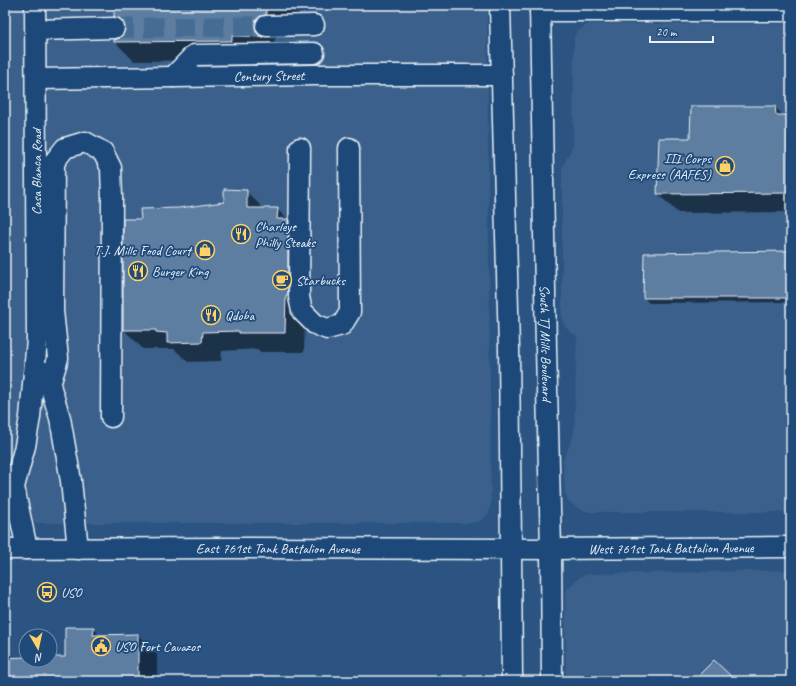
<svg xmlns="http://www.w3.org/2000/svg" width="796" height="686" font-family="Caveat,sans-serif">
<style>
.built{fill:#3a608b}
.shadow{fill:#0007}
.building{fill:#5d7da1;stroke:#e8f1f8}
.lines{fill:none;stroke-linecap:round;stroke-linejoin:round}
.minor-tunnel{stroke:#476c94;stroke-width:20;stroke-dasharray:20 10;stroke-linecap:butt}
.minor-casing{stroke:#e8f1f8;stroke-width:23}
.minor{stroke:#1f4a7a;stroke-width:20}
.labels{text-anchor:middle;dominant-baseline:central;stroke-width:3.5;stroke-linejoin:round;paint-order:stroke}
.street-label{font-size:14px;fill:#e8f1f8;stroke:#1f4a7a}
.poi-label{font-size:14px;fill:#e8f1f8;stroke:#1f4a7a;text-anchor:start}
</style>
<rect width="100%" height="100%" fill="#2b5482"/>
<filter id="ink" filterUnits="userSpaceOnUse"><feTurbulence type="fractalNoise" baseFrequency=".025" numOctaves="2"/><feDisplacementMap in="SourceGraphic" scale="8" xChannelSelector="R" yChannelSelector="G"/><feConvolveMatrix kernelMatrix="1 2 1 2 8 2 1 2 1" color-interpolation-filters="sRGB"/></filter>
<g filter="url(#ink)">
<!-- built -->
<path class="built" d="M5,5H487L491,505L489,513L485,517L480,521L471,523H5Z
M589,24H791V512H590L581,510L576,507L568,501L565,492L563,460L574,434L577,336L572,333L567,329L564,325L562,319V168L573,145L574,37L577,31Z
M791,570V681H566L565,598L567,589L574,582L581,576L591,574Z"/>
<!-- shadow -->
<path class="shadow" d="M115,5H302V27L280,35L275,39L273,46L250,60L134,61L115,42L120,39L125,34L126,27L115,16Z
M775,107L784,116H791V212L678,213L658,194Z
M246,191L264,209H277L307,239L304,352H260L258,349L222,351L221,361L188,362L174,349H143L124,330L142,220L180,209L225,203Z
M791,252V302L649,303L644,298Z
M93,628L100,636L138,635L157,655V681H5V659L26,658V660H50V658H66Z
M691,676L696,680L734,681H686Z"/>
<!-- building -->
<path class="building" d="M114,5H266V15L260,16L256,20L255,26L256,32L260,36L263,37L232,36V41L114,42V40L120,38L124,34L125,28L124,22L119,18L114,17Z
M691,106H775L776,115H791V193L657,194L659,138H690Z
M224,189L247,190V208H278L277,219H288V295H286L285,333H239V331L203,332L202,342L167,343V333L156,332V330H123V219H141L140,209L179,208L224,202Z
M791,251V298H643L644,253Z
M65,627H94L93,635L138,634V681H5V658L26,657V660H50V657H65Z
M714,660L736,681H693Z"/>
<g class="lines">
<!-- minor-tunnel -->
<path class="minor-tunnel" d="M114,28L266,26"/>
<defs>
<g id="minor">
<path d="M500,5L509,349L511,549L512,681"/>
<path id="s1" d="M540,5L546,348L551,549L552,681"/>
<path d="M540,11H791"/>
<path d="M266,26L314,25"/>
<path d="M36,30L114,28"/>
<path d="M173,77L194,55L314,53"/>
<path id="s2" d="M36,79L314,75H502"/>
<path d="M300,148L299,297L302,311L315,324L327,329L342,325L350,312L349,148"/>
<path d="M46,372L60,418L71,481L78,549"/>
<path d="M50,385L58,358L53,311L54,162L65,148L85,142L103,152L111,168L112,198L111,417"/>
<path id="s3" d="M5,549L224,548L551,549L791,547"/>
<path d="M27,549L14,487L25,446L30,417L37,340L35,5"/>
</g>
</defs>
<!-- minor casing -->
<use href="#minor" class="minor-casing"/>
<!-- minor -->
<use href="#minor" class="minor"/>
</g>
</g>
<!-- icons -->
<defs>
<symbol id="shop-ring" viewBox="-11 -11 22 22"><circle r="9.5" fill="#1f4a7a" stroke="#ffd166" stroke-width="1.5"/><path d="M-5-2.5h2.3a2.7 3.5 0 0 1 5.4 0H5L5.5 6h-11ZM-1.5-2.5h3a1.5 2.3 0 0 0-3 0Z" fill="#ffd166"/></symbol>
<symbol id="restaurant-ring" viewBox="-11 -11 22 22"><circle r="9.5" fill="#1f4a7a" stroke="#ffd166" stroke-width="1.5"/><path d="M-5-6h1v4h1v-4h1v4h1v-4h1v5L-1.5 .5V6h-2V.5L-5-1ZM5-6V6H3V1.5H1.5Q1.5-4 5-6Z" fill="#ffd166"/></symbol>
<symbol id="cafe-ring" viewBox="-11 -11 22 22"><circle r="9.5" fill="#1f4a7a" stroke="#ffd166" stroke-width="1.5"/><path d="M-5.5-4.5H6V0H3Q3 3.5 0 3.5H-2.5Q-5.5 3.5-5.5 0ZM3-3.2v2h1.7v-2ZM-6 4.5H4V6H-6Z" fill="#ffd166"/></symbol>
<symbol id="bus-ring" viewBox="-11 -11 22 22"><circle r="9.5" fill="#1f4a7a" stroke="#ffd166" stroke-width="1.5"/><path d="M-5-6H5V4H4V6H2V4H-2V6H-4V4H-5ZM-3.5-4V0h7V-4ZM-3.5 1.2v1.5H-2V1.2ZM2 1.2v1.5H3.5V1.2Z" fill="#ffd166"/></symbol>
<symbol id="civic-ring" viewBox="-11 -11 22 22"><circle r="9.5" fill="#1f4a7a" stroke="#ffd166" stroke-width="1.5"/><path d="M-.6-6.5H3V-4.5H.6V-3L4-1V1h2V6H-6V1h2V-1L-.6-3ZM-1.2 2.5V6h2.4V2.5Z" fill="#ffd166"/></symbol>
</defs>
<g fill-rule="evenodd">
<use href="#shop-ring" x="714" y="155" width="22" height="22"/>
<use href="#restaurant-ring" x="230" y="223" width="22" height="22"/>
<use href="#shop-ring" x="194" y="239" width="22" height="22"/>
<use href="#restaurant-ring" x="127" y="260" width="22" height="22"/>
<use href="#cafe-ring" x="271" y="269" width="22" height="22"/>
<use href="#restaurant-ring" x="200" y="304" width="22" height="22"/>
<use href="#bus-ring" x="36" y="581" width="22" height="22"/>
<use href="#civic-ring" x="90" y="635" width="22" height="22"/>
</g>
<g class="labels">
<!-- street labels -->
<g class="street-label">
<text stroke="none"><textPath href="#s2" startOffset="233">Century Street</textPath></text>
<text transform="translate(36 172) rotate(-90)">Casa Blanca Road</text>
<text stroke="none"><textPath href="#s1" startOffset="338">South TJ Mills Boulevard</textPath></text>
<text stroke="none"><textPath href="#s3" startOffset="666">West 761st Tank Battalion Avenue</textPath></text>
<text stroke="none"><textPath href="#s3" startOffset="273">East 761st Tank Battalion Avenue</textPath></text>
</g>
<!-- poi labels -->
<g class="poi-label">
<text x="711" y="158" text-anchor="end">III Corps<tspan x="711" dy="16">Express (AAFES)</tspan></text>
<text x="255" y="226">Charleys<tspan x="255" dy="16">Philly Steaks</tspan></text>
<text x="191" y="250" text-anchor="end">T.J. Mills Food Court</text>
<text x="152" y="271">Burger King</text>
<text x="296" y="280">Starbucks</text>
<text x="225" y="315">Qdoba</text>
<text x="61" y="592">USO</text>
<text x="115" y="646">USO Fort Cavazos</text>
</g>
</g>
<!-- margin -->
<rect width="796" height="686" fill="none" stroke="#1f4a7a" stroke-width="20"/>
<rect x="10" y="10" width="776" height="666" fill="none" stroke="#e8f1f8" stroke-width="1.5" filter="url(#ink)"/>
<!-- north arrow -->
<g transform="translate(38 648) rotate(171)"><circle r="19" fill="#1f4a7a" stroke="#6f8dac"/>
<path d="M0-3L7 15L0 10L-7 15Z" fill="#ffd166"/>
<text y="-6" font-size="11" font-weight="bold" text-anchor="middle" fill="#e8f1f8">N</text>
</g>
<!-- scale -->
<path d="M650 36v6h63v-6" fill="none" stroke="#e8f1f8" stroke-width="2"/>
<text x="656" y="36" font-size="12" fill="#e8f1f8" stroke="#1f4a7a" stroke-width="3" paint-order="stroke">20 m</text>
</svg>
